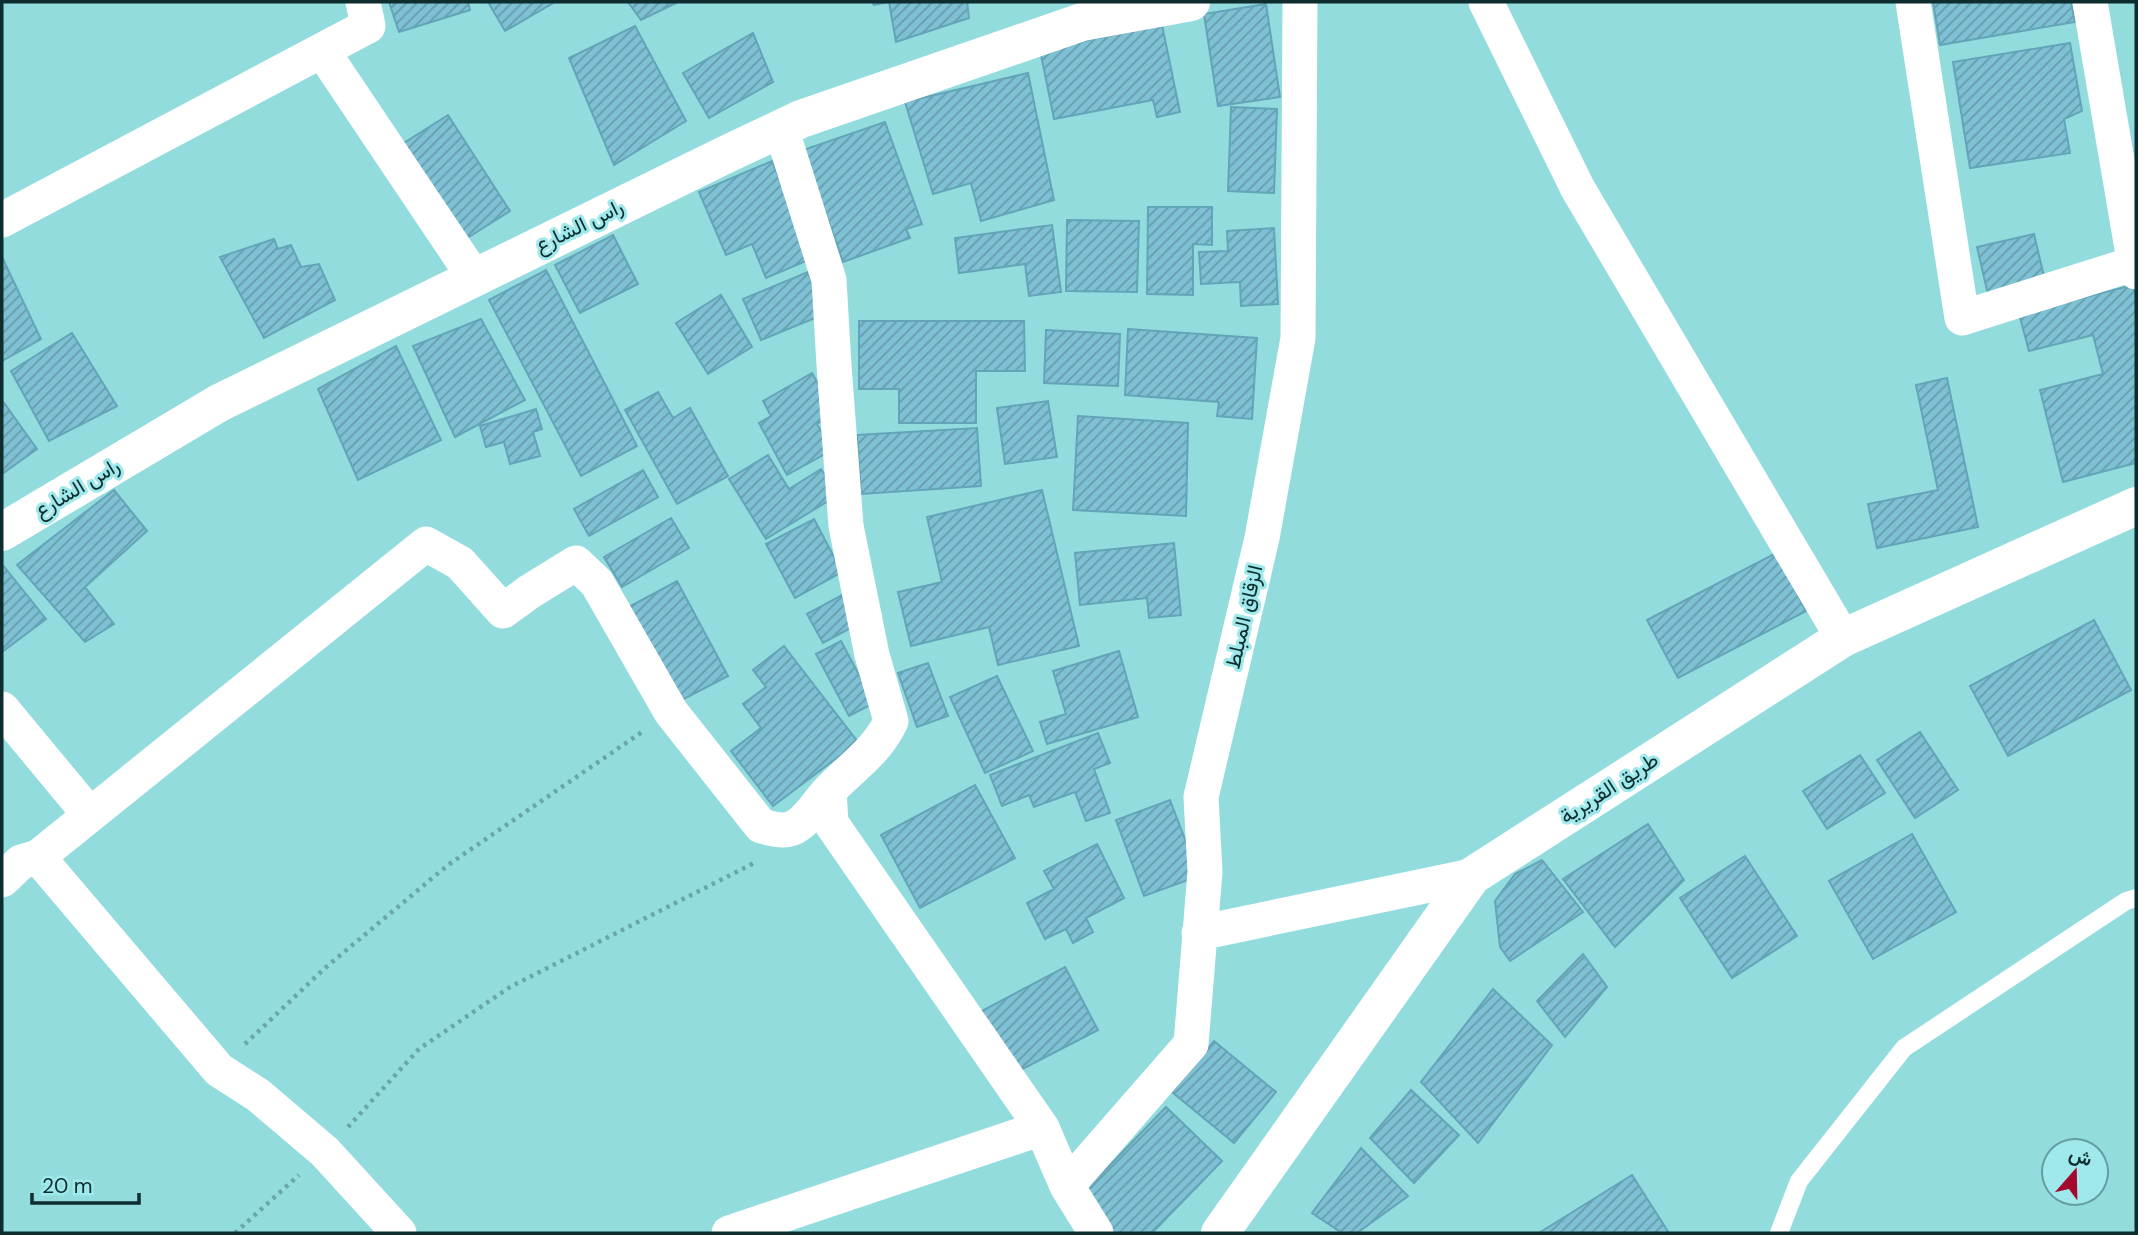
<svg xmlns="http://www.w3.org/2000/svg" width="2138" height="1235" font-family="'DM Sans',Vazirmatn,sans-serif">
<style>
.building{fill:url(#building-hatch);stroke:#63a5b8;stroke-width:2}
.lines{fill:none;stroke-linecap:round;stroke-linejoin:round}
.path{stroke:#69a6a8;stroke-width:4.5;stroke-dasharray:3.5 5;stroke-linecap:butt}
.service{stroke:#fff;stroke-width:18}
.minor{stroke:#fff;stroke-width:35}
.tertiary{stroke:#fff;stroke-width:38}
.labels{text-anchor:middle;dominant-baseline:central;stroke-width:6;stroke-linejoin:round;paint-order:stroke}
.street-label{font-size:21px;fill:#0d2d2e;stroke:#9fe9ec}
</style>
<defs>
<pattern id="building-hatch" width="6" height="6" patternUnits="userSpaceOnUse" patternTransform="scale(1.75)"><rect width="6" height="6" fill="#7ec0d4"/><path d="M-1 1l2-2M0 6l6-6M5 7l2-2" fill="none" stroke="#669cac"/></pattern>
</defs>
<rect width="100%" height="100%" fill="#92dcde"/>
<!-- building -->
<path class="building" d="M389,2H468L470,10L399,32Z
M488,2H555L505,31Z
M628,2H678L641,20Z
M872,2H967L969,18L896,42L889,2L874,5Z
M1933,2H2071L2075,22L1940,45Z
M1266,4L1280,97L1218,106L1204,14Z
M1162,25L1180,112L1157,117L1153,100L1054,119L1040,50Z
M635,26L686,121L614,165L569,58Z
M753,33L773,82L709,118L683,73Z
M2070,43L2082,111L2064,119L2070,153L1970,168L1953,62Z
M1028,73L1054,200L981,221L971,183L933,194L905,102Z
M1231,107L1277,109L1274,193L1228,191Z
M448,115L510,211L461,242L399,146Z
M885,122L922,224L906,229L910,238L843,262L803,150Z
M772,161L813,258L766,278L752,244L726,255L699,192Z
M1148,207H1212V245L1193,244V295L1147,294Z
M1067,220L1139,221L1137,292L1066,291Z
M1052,225L1061,292L1029,296L1025,264L959,273L955,238Z
M1274,228L1278,304L1241,306L1240,282L1201,284L1199,252L1228,251L1227,231Z
M2034,234L2046,285L1989,299L1977,247Z
M613,235L638,284L580,313L555,265Z
M274,239L278,249L291,245L301,267L319,264L335,300L264,338L220,257Z
M2,257L41,339L2,361Z
M546,270L637,446L581,476L489,300Z
M808,272L825,314L761,340L743,299Z
M2133,285L2136,298V463L2063,482L2040,390L2103,374L2093,335L2029,351L2019,314Z
M721,295L752,347L708,374L676,323Z
M481,319L525,400L455,437L413,346Z
M859,321H1024L1025,371H976V423H899V389H859Z
M1128,329L1257,338L1252,419L1217,416L1219,402L1125,395Z
M1046,330L1120,334L1118,386L1044,383Z
M72,333L117,406L49,441L11,371Z
M396,346L441,440L358,480L318,389Z
M812,373L835,414L817,424L832,450L787,475L759,423L771,416L763,401Z
M1947,378L1978,527L1877,548L1868,504L1938,490L1916,385Z
M658,392L673,418L690,408L728,476L677,504L625,410Z
M2,400L37,449L2,474Z
M1048,401L1057,457L1005,464L997,408Z
M536,409L542,429L533,432L540,456L510,464L504,442L486,447L480,426Z
M1078,416L1188,423L1186,516L1073,510Z
M977,428L981,486L861,494L857,435Z
M768,455L789,489L821,469L838,495L766,539L729,479Z
M643,470L658,497L589,536L574,509Z
M114,490L147,531L85,587L114,624L85,642L17,565Z
M1042,490L1079,646L998,665L989,627L911,646L898,592L942,582L927,517Z
M671,518L689,548L622,587L604,557Z
M814,519L842,572L795,598L766,544Z
M1174,543L1181,615L1149,618L1147,598L1080,605L1075,553Z
M1776,553L1806,611L1678,678L1647,620Z
M2,564L46,619L2,652Z
M677,581L728,676L678,702L627,608Z
M842,595L858,624L823,643L807,614Z
M2094,620L2131,690L2008,756L1970,686Z
M841,641L874,703L849,716L816,654Z
M784,646L858,742L773,806L731,751L761,728L743,704L766,687L753,670Z
M1119,651L1138,717L1047,744L1040,722L1066,714L1053,671Z
M928,663L948,716L917,727L898,673Z
M997,676L1033,751L985,773L950,697Z
M1920,732L1958,790L1915,818L1877,760Z
M1098,733L1110,763L1094,769L1110,813L1086,821L1075,792L1034,807L1029,795L1002,806L990,775Z
M1860,755L1885,793L1827,829L1803,791Z
M975,785L1015,858L920,908L881,835Z
M1170,800L1199,876L1144,896L1116,820Z
M1648,824L1684,880L1615,947L1563,879Z
M1912,834L1956,912L1873,959L1829,881Z
M1097,844L1124,898L1086,918L1093,932L1073,943L1066,929L1045,939L1027,903L1054,889L1044,871Z
M1745,856L1797,936L1732,978L1680,898Z
M1542,860L1583,912L1510,961L1500,947L1495,901L1515,874Z
M1583,954L1607,987L1565,1037L1537,1001Z
M1065,967L1098,1030L1013,1074L980,1012Z
M1493,989L1552,1045L1478,1143L1421,1082Z
M1214,1041L1276,1092L1234,1143L1172,1092Z
M1411,1090L1459,1135L1414,1183L1370,1138Z
M1166,1107L1222,1161L1152,1233H1102L1083,1193Z
M1361,1148L1408,1196L1357,1233H1342L1312,1213Z
M1632,1175L1669,1233H1539Z"/>
<g class="lines">
<!-- path -->
<path class="path" d="M245,1044L325,968L448,865L642,732
M348,1127L419,1049L510,987L756,862
M235,1233L299,1175"/>
<!-- service -->
<path class="service" d="M1779,1233L1799,1181L1904,1048L2126,901L2136,898"/>
<!-- minor -->
<path class="minor" d="M1486,2L1578,189L1843,638
M1913,2L1962,318L2133,264
M2090,2L2136,272
M323,52L474,277
M2,220L368,26L363,2
M2,709L90,815
M829,791L831,823L1042,1128L1067,1186L1096,1233
M38,857L219,1070L258,1095L325,1152L399,1233
M2,880L21,862L38,857L90,815L426,544L460,563L503,611L529,592L576,563L597,583L671,712L761,826C774,829 786,834 798,825C809,818 818,803 827,793C850,768 877,752 891,721L872,655L846,526L834,365L829,280L781,128
M1199,933L1472,876
M1067,1186L1191,1044L1205,872L1201,797L1262,538L1298,338L1300,2
M729,1233L1042,1128"/>
<!-- tertiary -->
<path class="tertiary" d="M2,532L219,403L729,153L801,119L1082,22L1191,2
M1220,1233L1472,876L1843,638L2136,506"/>
</g>
<g class="labels">
<!-- street labels -->
<g class="street-label">
<text transform="translate(579 226) rotate(-26)">راس الشارع</text>
<text transform="translate(77 488) rotate(-31)">راس الشارع</text>
<text transform="translate(1244 617) rotate(-77)">الزقاق المبلط</text>
<text transform="translate(1609 788) rotate(-33)">طريق القريرية</text>
</g>
</g>
<!-- border -->
<rect width="2138" height="1235" fill="none" stroke="#0d2d2e" stroke-width="7"/>
<!-- north arrow -->
<g transform="translate(2075 1172) rotate(20)"><circle r="33" fill="#9fe9ec" stroke="#659ea0" stroke-width="2"/>
<path d="M0-5L12 26L0 18L-12 26Z" fill="#a5082e"/>
<text y="-10" font-size="19" font-weight="bold" text-anchor="middle" fill="#0d2d2e">ش</text>
</g>
<!-- scale -->
<path d="M32 1193v10h107v-10" fill="none" stroke="#0d2d2e" stroke-width="3.5"/>
<text x="42" y="1193" font-size="21" fill="#0d2d2e" stroke="#9fe9ec" stroke-width="5" paint-order="stroke">20 m</text>
</svg>
